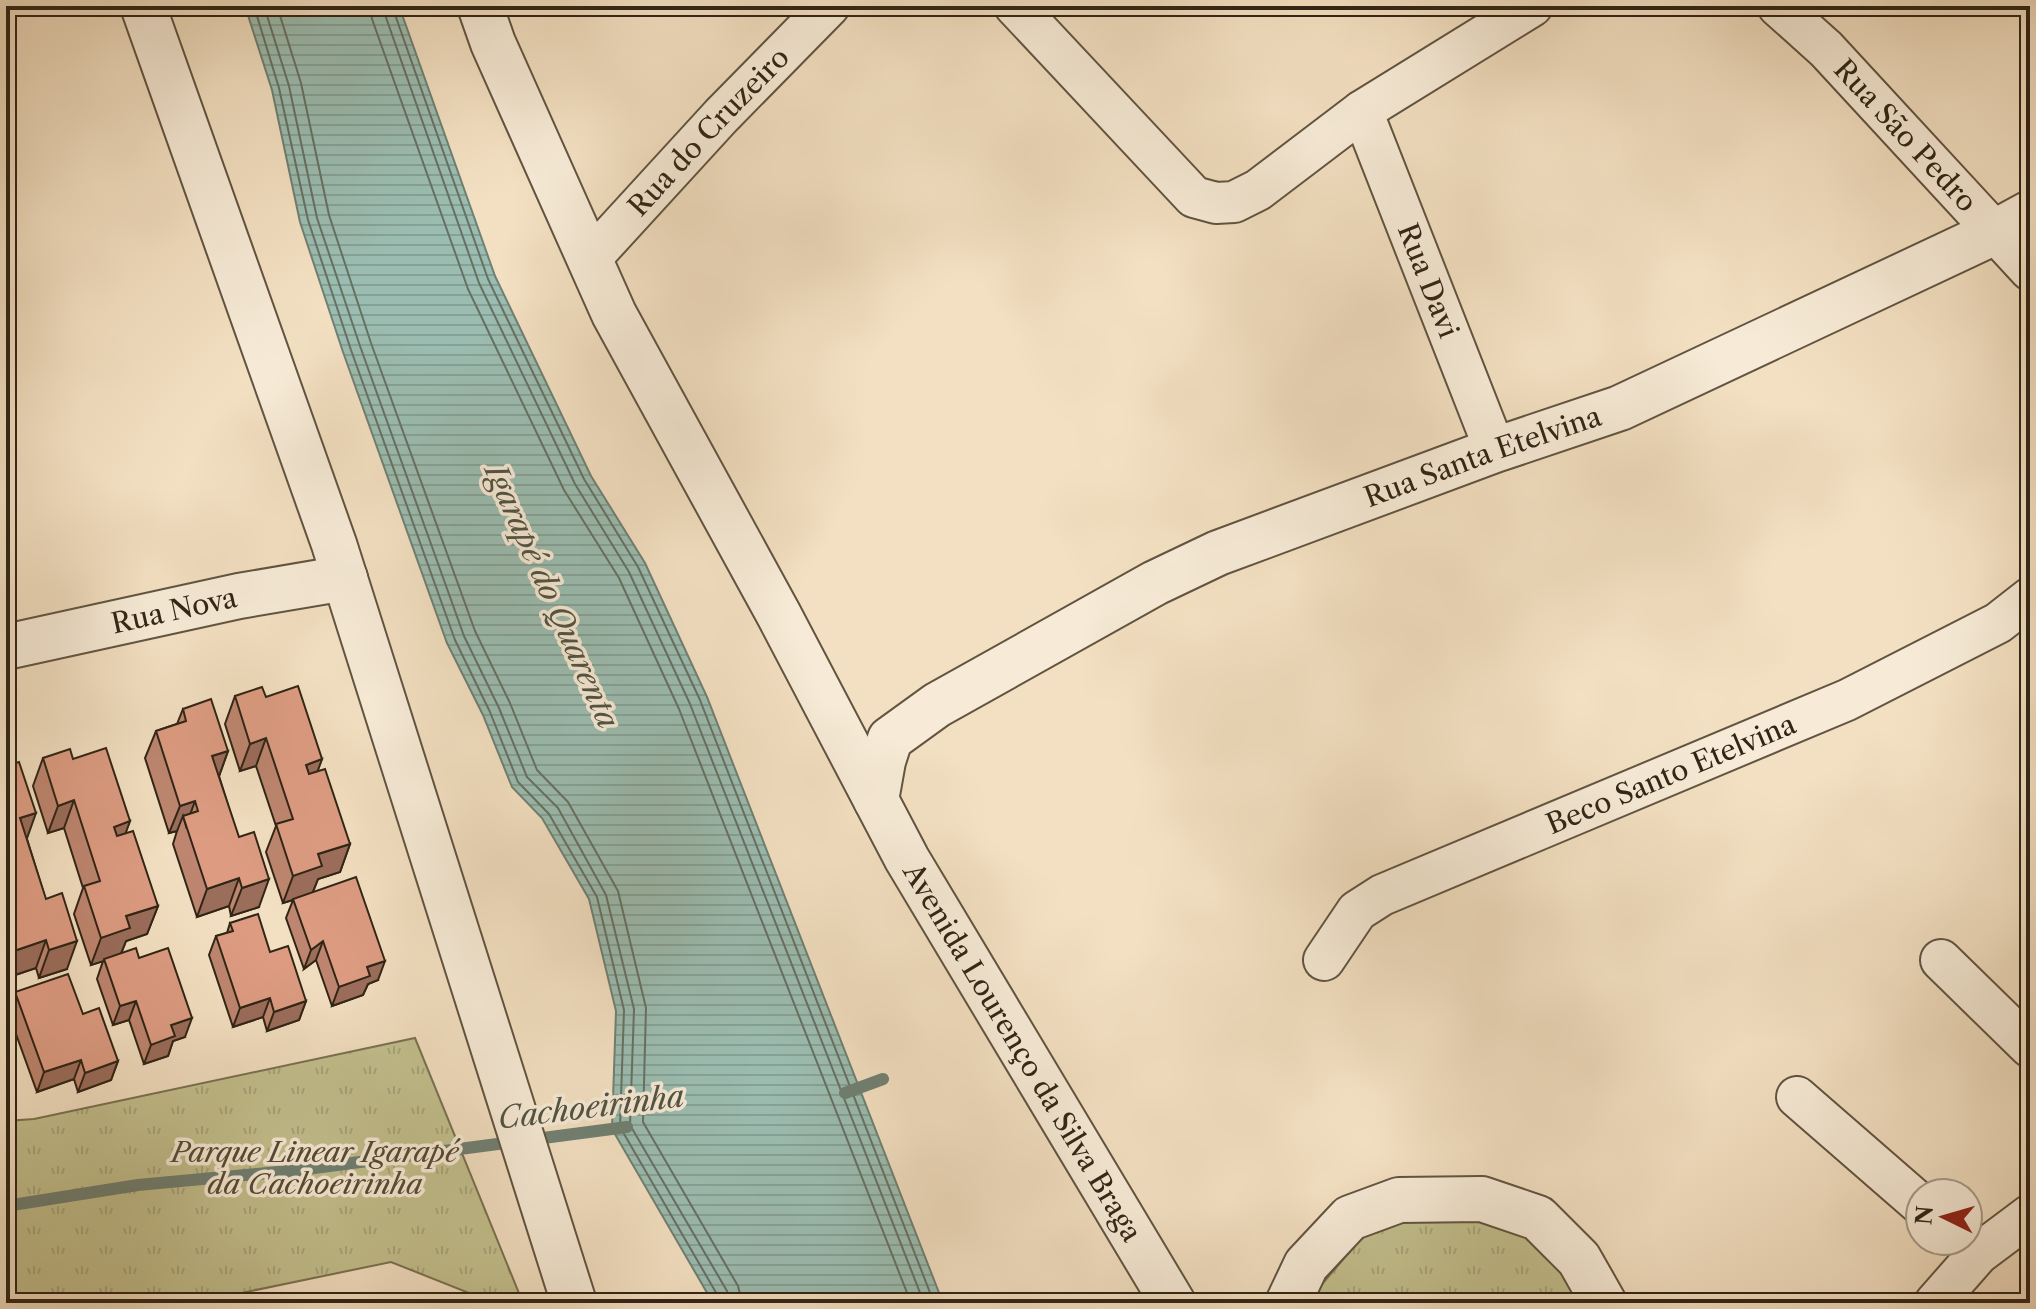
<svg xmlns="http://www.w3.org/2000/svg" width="2036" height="1309" font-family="'Libre Caslon Text',serif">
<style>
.park{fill:url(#park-tufts);stroke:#7a7252;stroke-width:2}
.water{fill:url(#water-rules);stroke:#708073;stroke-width:2}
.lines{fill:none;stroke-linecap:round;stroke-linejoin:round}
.shore{stroke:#667164;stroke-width:2}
.stream{stroke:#708073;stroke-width:12}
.minor-casing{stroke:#615441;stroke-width:44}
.tertiary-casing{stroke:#615441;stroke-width:48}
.minor{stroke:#f7ebd7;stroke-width:40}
.tertiary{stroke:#f7ebd7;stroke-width:44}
.wall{fill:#be8670;stroke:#302516;stroke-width:2}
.shaded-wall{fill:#9b6d5b;stroke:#302516;stroke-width:2}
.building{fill:#dd9c82;stroke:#302516;stroke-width:2}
.labels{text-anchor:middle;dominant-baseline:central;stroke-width:7;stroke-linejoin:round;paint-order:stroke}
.street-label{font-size:28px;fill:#302516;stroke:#f7ebd7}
.park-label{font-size:28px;font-style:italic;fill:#554c34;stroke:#f7ebd7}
.water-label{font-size:30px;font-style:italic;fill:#505344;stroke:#f7ebd7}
</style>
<defs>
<pattern id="park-tufts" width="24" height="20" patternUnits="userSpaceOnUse" patternTransform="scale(2)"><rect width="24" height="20" fill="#c3c08e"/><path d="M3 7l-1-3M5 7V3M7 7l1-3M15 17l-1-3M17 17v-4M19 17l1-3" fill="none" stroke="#a8a57a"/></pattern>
<pattern id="water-rules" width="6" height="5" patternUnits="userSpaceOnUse" patternTransform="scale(2)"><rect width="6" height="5" fill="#9bbdb1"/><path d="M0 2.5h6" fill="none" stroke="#86a298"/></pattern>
</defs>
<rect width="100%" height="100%" fill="#f3e0c2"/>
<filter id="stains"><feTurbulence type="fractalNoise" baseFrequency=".0025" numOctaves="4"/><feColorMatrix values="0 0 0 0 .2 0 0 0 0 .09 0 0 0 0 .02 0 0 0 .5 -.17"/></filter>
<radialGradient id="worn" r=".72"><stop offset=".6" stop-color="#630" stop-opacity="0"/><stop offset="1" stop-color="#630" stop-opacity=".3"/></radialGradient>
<!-- park -->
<path class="park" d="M415,1038L523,1303H494L391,1262L193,1303H6V1121L34,1119Z
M1453,1208L1544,1244L1580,1303H1306L1374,1223Z"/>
<!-- water -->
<path class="water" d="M245,6H399L495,276L591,476L645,563L707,697L943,1303H713L612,1129L616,1011L589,899L542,818L512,787L483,715L447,643L343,352L300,222L272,90Z"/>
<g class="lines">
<!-- shore -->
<path class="shore" d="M254,6L279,88L308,220L351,350L455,640L490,712L518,782L549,814L597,897L624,1010L620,1127L718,1296L720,1303
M264,6L289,86L317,218L360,346L464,636L499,708L527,777L558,808L606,895L634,1009L630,1125L727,1291L730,1303
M277,6L301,83L329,215L371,343L475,631L510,703L537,770L568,802L618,891L646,1008L643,1122L738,1286L742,1303
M370,6L372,19L468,289L564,490L619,578L679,709L911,1303
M382,6L479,283L575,484L629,572L690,704L924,1303
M392,6L488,279L584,479L638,567L700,700L934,1303"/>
<!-- stream -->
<path class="stream" d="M845,1093L883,1079
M6,1206L138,1185L299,1170L627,1127"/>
<defs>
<g id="minor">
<path d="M1015,6L1194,197L1216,203L1234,202L1258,190L1362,111L1532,6"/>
<path id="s1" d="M1778,6L1826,49L2030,270"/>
<path id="s2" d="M1362,111L1495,450"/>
<path id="s3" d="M590,259L721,116L829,6"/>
<path id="s4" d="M1324,960L1357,911L1382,895L1847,700L1998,623L2030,598"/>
<path d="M1941,960L2030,1047"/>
<path d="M1797,1097L1920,1204"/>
<path d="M1935,1303L1978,1254L2030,1215"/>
</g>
<g id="tertiary">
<path d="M143,6L334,544L574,1303"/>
<path id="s5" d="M480,6L493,43L614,314L779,615L907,859L1173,1303"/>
<path id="s6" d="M6,647L239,596L345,578"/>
<path id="s7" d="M876,800L883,761L890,739L937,705L1155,583L1218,553L1495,450L1620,408L1995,232L2030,213"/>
<path d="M1288,1303L1306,1265L1350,1218L1399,1200L1482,1199L1538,1218L1579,1259L1604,1303"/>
</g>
</defs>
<!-- minor casing -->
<use href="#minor" class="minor-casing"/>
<!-- tertiary casing -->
<use href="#tertiary" class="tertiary-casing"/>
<!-- minor -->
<use href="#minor" class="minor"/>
<!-- tertiary -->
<use href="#tertiary" class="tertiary"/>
</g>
<!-- wall -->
<path class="wall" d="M235,696L266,697L322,759L317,771L350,844L340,872L318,879L313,892L378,980L368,984L363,995L332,1006L316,960L304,969L286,918L293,900L283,903L266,852L276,826L256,766L240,771L225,724Z
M183,709L228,751L219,776L259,907L231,916L229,906L197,917L173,844L177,831L169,833L145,758L156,731L177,724Z
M43,758L73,759L130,821L125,833L158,906L147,934L126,941L121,954L139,958L185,1037L173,1041L168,1056L144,1064L129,1020L113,1025L97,979L103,961L91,965L74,914L83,888L64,828L48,833L33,786Z
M6,766L27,839L67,969L39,978L36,968L6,978Z
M230,923L270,952L306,1001L299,1020L267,1031L263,1017L233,1027L209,955L216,936L227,933Z
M15,992L83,1014L118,1061L111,1080L78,1092L74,1079L37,1092L8,1012Z"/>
<!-- shaded-wall -->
<path class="shaded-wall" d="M266,738L256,766L240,771L250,744Z
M228,751L218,779L212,756Z
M322,759L312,787L306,765Z
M74,800L64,828L48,833L58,806Z
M195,801L186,826L183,816L177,831L169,833L180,806Z
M36,813L26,841L20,818Z
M130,821L120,849L114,827Z
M350,844L340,872L318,879L312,894L283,903L293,876L318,854Z
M239,878L229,906L197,917L207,889Z
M269,879L259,907L231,916L242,888Z
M158,906L147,934L126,941L120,956L91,965L101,938L126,916Z
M46,940L36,968L6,978V973L14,951Z
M77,941L67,969L39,978L49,950Z
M323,941L316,960L304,969L311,950Z
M385,961L378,980L368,984L363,995L332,1006L339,987L367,967Z
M270,998L263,1017L233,1027L240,1008Z
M136,1001L129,1020L113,1025L120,1006Z
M306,1001L299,1020L267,1031L274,1012Z
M192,1018L185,1037L173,1041L168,1056L144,1064L151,1045L171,1025Z
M81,1060L74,1079L37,1092L44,1072Z
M118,1061L111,1080L78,1092L85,1073Z"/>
<!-- building -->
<path class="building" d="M298,686L322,759L306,765L309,774L325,769L350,844L318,854L322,866L293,876L276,824L293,819L266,738L250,744L235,696L262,687L266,697Z
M211,699L228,751L212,756L239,837L254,832L269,879L242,888L239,878L207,889L183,816L198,811L195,801L180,806L156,731L186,721L183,709Z
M106,748L130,821L114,827L117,836L133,831L158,906L126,916L130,928L101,938L84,886L100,881L74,800L58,806L43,758L70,749L73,759Z
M19,762L36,813L20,818L46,899L62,893L77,941L49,950L46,940L14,951L6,925V766Z
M356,877L385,961L367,967L370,976L339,987L323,941L311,950L293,899Z
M258,914L270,952L288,946L306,1001L274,1012L270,998L240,1008L216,936L233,931L230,923Z
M136,948L139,958L168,948L192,1018L171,1025L175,1036L151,1045L136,1001L120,1006L104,959Z
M68,974L83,1014L99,1008L118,1061L85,1073L81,1060L44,1072L15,992Z"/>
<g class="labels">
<!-- street labels -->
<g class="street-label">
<text stroke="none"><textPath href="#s3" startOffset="174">Rua do Cruzeiro</textPath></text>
<text stroke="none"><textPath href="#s1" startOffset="182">Rua São Pedro</textPath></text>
<text stroke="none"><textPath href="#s2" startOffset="182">Rua Davi</textPath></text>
<text stroke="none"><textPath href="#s7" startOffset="722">Rua Santa Etelvina</textPath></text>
<text stroke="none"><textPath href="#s6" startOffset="172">Rua Nova</textPath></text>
<text stroke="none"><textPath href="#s4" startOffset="402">Beco Santo Etelvina</textPath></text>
<text stroke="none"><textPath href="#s5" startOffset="1180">Avenida Lourenço da Silva Braga</textPath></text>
</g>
<!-- park labels -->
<g class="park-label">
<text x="315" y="1152">Parque Linear Igarapé<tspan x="315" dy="32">da Cachoeirinha</tspan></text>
</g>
<!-- water labels -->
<g class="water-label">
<text transform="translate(552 596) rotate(66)">Igarapé do Quarenta</text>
<text transform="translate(591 1107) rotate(-7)">Cachoeirinha</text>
</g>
</g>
<!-- margin -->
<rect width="2036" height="1309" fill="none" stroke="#f3e0c2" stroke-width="32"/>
<rect x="8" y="8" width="2020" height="1293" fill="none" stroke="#302516" stroke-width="4"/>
<rect x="16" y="16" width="2004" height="1277" fill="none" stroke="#302516" stroke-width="2"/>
<!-- north arrow -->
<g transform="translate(1944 1217) rotate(275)"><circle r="38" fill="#f7ebd7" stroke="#a79c8a" stroke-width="2"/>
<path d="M0-6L14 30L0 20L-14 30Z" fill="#8f2418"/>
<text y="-12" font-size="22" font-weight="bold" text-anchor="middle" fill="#302516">N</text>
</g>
<rect width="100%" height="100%" filter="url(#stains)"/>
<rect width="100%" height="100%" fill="url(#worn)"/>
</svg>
